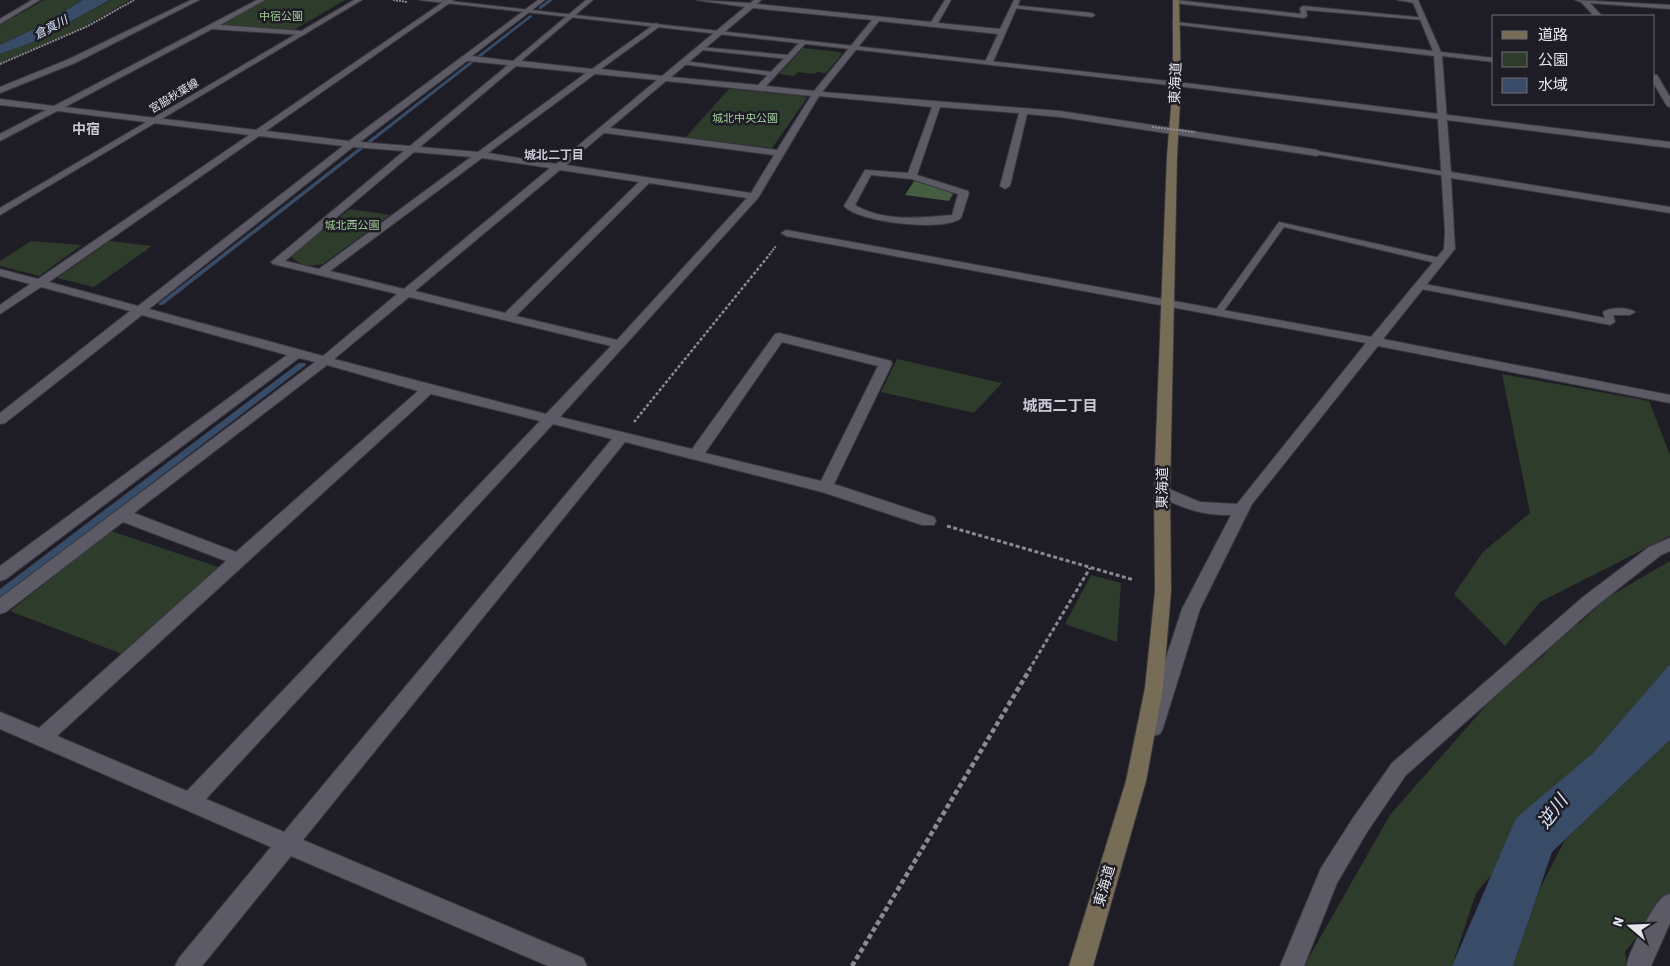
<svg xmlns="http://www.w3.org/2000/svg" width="1670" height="966" font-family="'Source Sans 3','Noto Sans JP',sans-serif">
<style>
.green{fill:#2e3d2b}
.forest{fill:#455d40}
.water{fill:#384b67}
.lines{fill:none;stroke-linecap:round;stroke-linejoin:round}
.stream{fill:#384b67;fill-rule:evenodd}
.service-casing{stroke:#39373f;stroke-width:2}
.minor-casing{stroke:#39373f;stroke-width:2}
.tertiary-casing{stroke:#39373f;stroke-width:2}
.secondary-casing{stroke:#39373f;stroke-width:2}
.path-far3{stroke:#8b8a91;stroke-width:2;stroke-dasharray:2 1;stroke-linecap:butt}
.path-far2{stroke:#8b8a91;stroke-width:2.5;stroke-dasharray:3 2;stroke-linecap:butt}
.path-far1{stroke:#8b8a91;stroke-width:3;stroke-dasharray:4 2.5;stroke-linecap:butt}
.path{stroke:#8b8a91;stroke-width:4.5;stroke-dasharray:5 3;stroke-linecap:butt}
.service{fill:#5c5a64;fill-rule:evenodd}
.minor{fill:#5c5a64;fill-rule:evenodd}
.tertiary{fill:#5c5a64;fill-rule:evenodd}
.secondary{fill:#776c55;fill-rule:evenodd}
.path-bridge{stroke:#8b8a91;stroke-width:2;stroke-dasharray:2 1;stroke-linecap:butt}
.labels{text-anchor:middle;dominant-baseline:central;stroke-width:5;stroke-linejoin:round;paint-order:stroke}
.far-park-label{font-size:11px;fill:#a1cc98;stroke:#1e1c25}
.far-street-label{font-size:11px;fill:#e6e5eb;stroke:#1e1c25}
.far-water-label{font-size:12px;font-style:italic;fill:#d6e4fa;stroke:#1e1c25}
.far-neighbourhood-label{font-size:12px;font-weight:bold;fill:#cac8d4;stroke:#1e1c25}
.street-label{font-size:14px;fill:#e6e5eb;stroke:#1e1c25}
.far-quarter-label{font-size:14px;font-weight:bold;fill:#cac8d4;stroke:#1e1c25}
.neighbourhood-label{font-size:15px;font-weight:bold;fill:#cac8d4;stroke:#1e1c25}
.near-water-label{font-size:18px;font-style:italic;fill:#d6e4fa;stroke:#1e1c25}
</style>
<rect width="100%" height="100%" fill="#1e1c25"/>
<!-- green -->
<path class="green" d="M44,0H83L38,27L0,45V25Z
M111,0H130L85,26L0,63V54L33,42Z
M264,0H345L292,31L217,27Z
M803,48L839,52L842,54L826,73L817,72L815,74L798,72L794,76L779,74Z
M729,89L802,96L807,98L772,148L685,138Z
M350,209L390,215L323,264C311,267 298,266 290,255Z
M31,241L82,245L39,276L0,266V261Z
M110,241L152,246L94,287L57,278Z
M897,359L1002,383L974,413L881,392Z
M1502,374L1649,401L1670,455V536L1540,602L1505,646L1454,594L1483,552L1530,513Z
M111,531L218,567L122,654L10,611Z
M1670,561V664L1592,754L1476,893L1452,966H1304L1390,815L1498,692L1544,655L1560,636L1581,622L1605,599Z
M1091,575L1121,583L1117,642L1065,624Z
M1670,740V895L1625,952L1627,966H1513L1539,890L1565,840Z"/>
<!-- forest -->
<path class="forest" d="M914,181L946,189L953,194L949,201L905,195Z"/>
<!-- water -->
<path class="water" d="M83,0H110L33,42L0,54V45L38,27Z
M1670,664V740L1552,852L1513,966H1452L1516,818L1592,754Z"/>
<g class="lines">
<!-- stream -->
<path class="stream" d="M548,0H553L541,9H539V7Z
M530,15L533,16L163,305H159V303Z
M299,363H305L306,365L3,597L0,598V589Z"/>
<defs>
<path id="service" d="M1176,0L1301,14L1300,8L1303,6L1426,18L1423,20L1306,10L1307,16L1304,18L1174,3Z
M1397,0H1417L1418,1L1415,3Z
M1012,5L1092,13L1095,15L1092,17L1014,8Z
M700,47L788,55L791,57L788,59L702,50Z
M683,61L773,72L776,74L773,76L681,64V62Z
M1317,151L1446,172L1450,174L1446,176L1315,154V152Z
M1279,222L1440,258L1444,261L1440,264L1284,227L1221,315H1215V311Z
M1419,283L1605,318L1603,312C1610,307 1628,307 1635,312L1630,315H1613L1615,322L1610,325L1416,288V284Z"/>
<path id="minor" d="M32,0H40L0,24V19Z
M191,0H199L75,63L0,93V87L69,59Z
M257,0H265L220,25L303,31L307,33L303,35L212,29L65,107L256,130L446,0H454L266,131L349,141L538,0H545L472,56L513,61L586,0H593L521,61L592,69L656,23L660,25L659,27L601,69L662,76L745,7L696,0L750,3L754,0H761L757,4L931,22L945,0H951L938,23L1000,29L1014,0H1020L992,64L985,62L998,34L879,21L822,92L1060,111L1317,150L1322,153L1317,156L1060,117L1027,114L1010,186L1005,189L1000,186L1019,113L940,107L917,175L968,191L969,193L961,218C946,232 859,223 844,206L865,170L908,173L932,107L819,96L758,198L560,417L692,449L775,334L779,333L891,361L892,364L834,484L934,517L936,521L934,525H922L822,492L625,442L303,840L583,958L587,966H548L291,856L202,966H175L179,958L271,847L0,729V712L39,728L226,561L123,522L6,612L0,614V598L315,362L299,358L6,579L0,581V566L287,355L142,315L5,423L0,424V413L130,311L41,287L0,314V305L30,284L0,276V269L38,279L249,135L57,111L0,141V134L46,110L0,105V99L54,106ZM753,8L872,20L814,91L766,86L805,44L806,42L802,40L758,85L671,77ZM467,61L508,65L410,146L360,142ZM516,66L586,73L478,152L420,147ZM595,74L657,80L556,164L488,153ZM666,81L811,96L777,150L610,128ZM604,133H605L774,155L751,193L566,165ZM259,136L343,146L138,306L49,282ZM353,147L404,151L271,262L273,264L397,294L323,356L149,309ZM414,152L471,157L319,269L285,261ZM482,158L550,168L404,289L330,271ZM560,170L639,182L505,313L415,291ZM871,175L911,179L958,194L952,215C919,218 884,222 855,205ZM649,183L747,198L617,340L516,316ZM409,297L611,346L546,414L334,359ZM782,342L878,366L821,481L705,453ZM327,365L418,391L236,552L134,513ZM431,394L540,421L187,791L57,736ZM553,424L612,439L284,832L206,799Z
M1412,0H1418L1441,52L1494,58V62L1442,56L1451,172L1670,207V213L1451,178L1455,249L1383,339L1670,395V403L1378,346L1252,504L1200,609L1163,728L1160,734L1153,736L1146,734L1143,728L1182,609L1231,515C1204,516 1180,508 1157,495L1154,491L1157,487L1162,486L1200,502L1237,504L1366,343L786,236L781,233L786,230L1371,337L1444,249L1445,232L1434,56L1172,24L1176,22L1433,51Z
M1575,0L1670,5V9L1590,3L1602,16H1594L1581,2Z
M1654,75H1657L1670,97V107L1667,106L1654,84Z
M1670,538V551L1661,555L1595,607L1406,775L1367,832L1337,883L1304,966H1280L1321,868L1353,818L1392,763L1583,597L1649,547Z
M1670,894V923L1651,966H1627C1626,957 1654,903 1663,897C1665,895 1668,895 1670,894Z"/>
<path id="tertiary" d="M354,0H362L0,215V208Z
M419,0H441L1177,82L1670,142V148L1177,86Z"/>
<path id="secondary" d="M1173,0H1179L1181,84L1177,156L1170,491L1171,591L1163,688L1146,781L1093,966H1069L1126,781L1145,688L1155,591L1154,491L1167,156L1173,84Z"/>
</defs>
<!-- service casing -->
<use href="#service" class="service-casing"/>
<!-- minor casing -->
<use href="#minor" class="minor-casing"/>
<!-- tertiary casing -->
<use href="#tertiary" class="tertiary-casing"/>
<!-- secondary casing -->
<use href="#secondary" class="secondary-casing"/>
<!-- path-far3 -->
<path class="path-far3" d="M393,0L407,2
M0,64L88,26L134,0
M769,255L776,246"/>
<!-- path-far2 -->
<path class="path-far2" d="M634,422L770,254"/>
<!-- path-far1 -->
<path class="path-far1" d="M947,526L1134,580
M1029,670L1090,568"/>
<!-- path -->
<path class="path" d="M852,966L1030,669"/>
<!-- service -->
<use href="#service" class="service"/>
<!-- minor -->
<use href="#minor" class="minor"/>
<!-- tertiary -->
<use href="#tertiary" class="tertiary"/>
<!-- secondary -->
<use href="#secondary" class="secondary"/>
<!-- path-bridge -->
<path class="path-bridge" d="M1152,127L1195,132"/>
</g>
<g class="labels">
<!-- far-park labels -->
<g class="far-park-label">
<text x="281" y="16">中宿公園</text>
<text x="745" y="118">城北中央公園</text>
<text x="352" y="225">城北西公園</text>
</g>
<!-- far-street labels -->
<g class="far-street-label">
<text transform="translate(174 96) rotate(-31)">宮脇秋葉線</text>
</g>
<!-- far-water labels -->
<g class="far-water-label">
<text transform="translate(51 28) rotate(-28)">倉真川</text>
</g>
<!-- far-neighbourhood labels -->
<g class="far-neighbourhood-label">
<text x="554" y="155">城北二丁目</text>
</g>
<!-- street labels -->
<g class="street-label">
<text transform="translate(1176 83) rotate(-88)">東海道</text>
<text transform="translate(1163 488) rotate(-89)">東海道</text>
<text transform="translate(1105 886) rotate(-74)">東海道</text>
</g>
<!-- far-quarter labels -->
<g class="far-quarter-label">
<text x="86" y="130">中宿</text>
</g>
<!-- neighbourhood labels -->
<g class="neighbourhood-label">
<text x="1060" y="406">城西二丁目</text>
</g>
<!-- near-water labels -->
<g class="near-water-label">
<text transform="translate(1553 812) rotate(-53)">逆川</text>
</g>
</g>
<!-- legend -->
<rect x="1492" y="15" width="162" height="90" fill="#1e1c25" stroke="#6e6c74"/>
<rect x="1502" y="31" width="25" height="8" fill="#776c55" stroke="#6e6c74"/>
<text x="1538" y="40" font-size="15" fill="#e6e5eb">道路</text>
<rect x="1502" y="52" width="25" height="15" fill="#2e3d2b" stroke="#6e6c74"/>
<text x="1538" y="65" font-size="15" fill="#e6e5eb">公園</text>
<rect x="1502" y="78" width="25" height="15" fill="#384b67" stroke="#6e6c74"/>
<text x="1538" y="90" font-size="15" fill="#e6e5eb">水域</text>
<!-- north arrow -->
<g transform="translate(1630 926) rotate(289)" stroke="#1e1c25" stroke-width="4" paint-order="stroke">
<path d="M0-4L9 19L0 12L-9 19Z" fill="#e6e5eb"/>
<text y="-8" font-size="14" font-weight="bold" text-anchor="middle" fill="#e6e5eb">N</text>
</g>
</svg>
